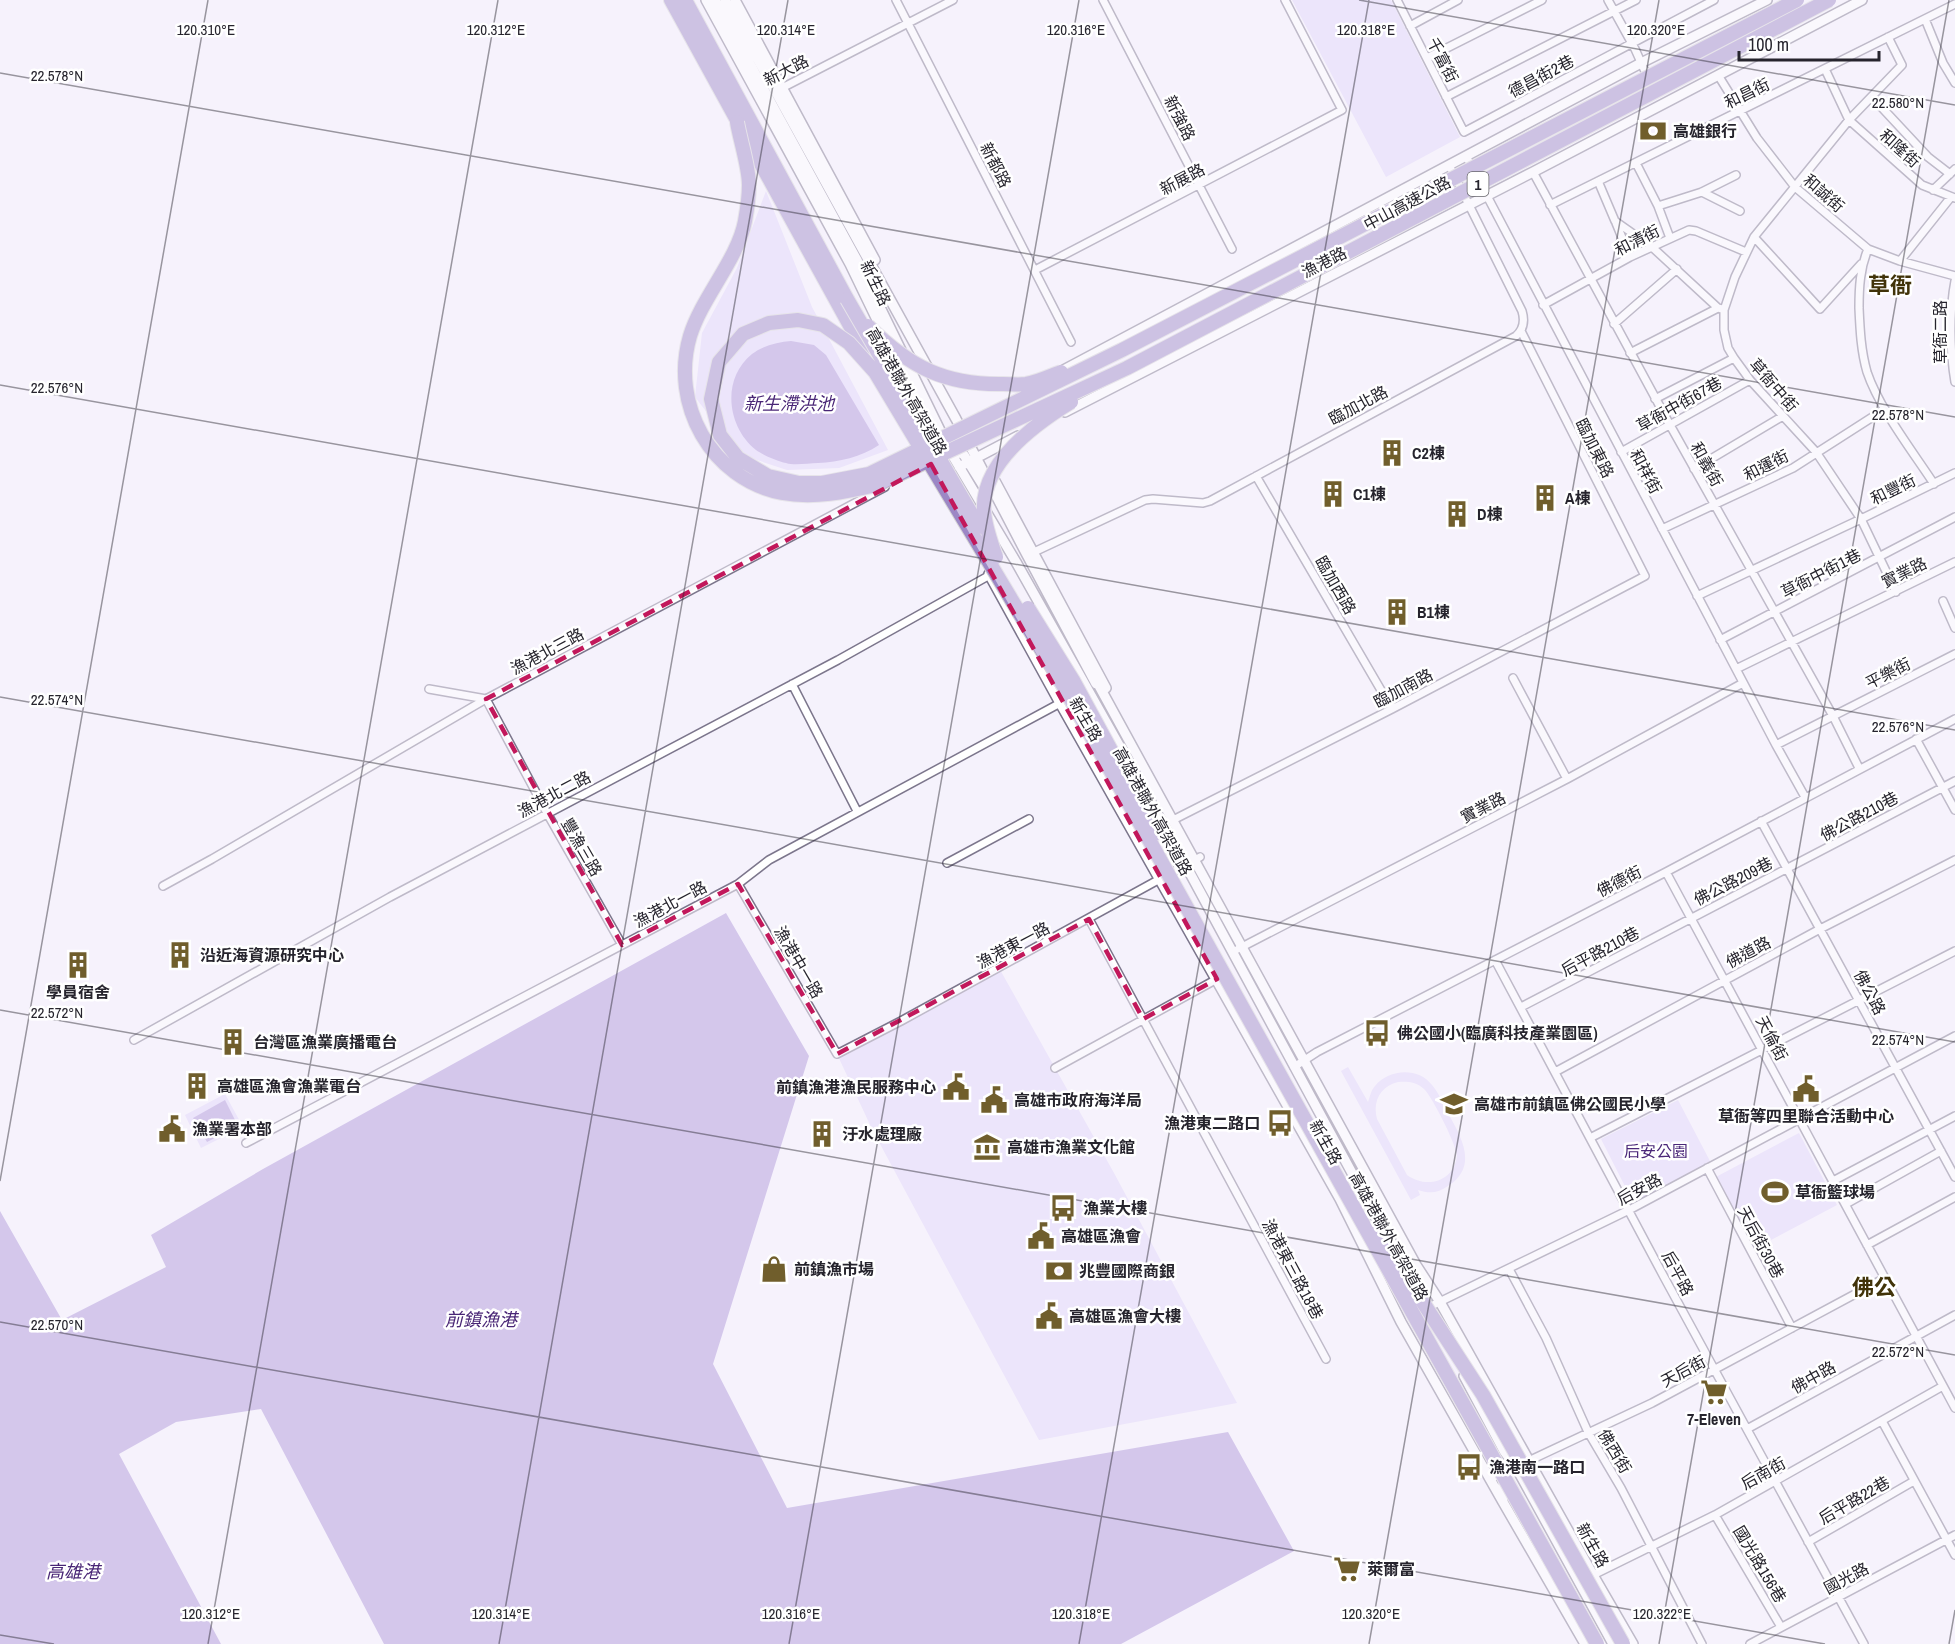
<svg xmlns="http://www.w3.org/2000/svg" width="1955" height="1644" font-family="'Archivo Narrow','Noto Sans TC',sans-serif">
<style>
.green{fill:#e0d4fa;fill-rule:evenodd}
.water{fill:#ab93d8}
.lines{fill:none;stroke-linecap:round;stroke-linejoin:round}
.minor-casing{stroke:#7c768c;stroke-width:10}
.tertiary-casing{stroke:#7c768c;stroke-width:12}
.motorway-casing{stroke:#d4d3d5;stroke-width:16}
.minor{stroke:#fff;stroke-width:7}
.tertiary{stroke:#fff;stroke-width:9}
.motorway{stroke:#9c87c5;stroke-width:14}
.motorway-bridge-casing{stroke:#d4d3d5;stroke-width:16;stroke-linecap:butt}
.motorway-bridge{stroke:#9c87c5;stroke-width:14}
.marked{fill:none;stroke:#c2185b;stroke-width:4.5;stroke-dasharray:12 8;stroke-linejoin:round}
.ticks{fill:none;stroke:#26242d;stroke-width:1.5;stroke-opacity:0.45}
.labels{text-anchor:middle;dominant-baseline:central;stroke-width:5;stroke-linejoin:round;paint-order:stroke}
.shield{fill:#fff;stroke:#67666c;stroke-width:1.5}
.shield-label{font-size:15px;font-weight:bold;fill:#26242d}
.street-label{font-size:16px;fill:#26242d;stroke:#fff}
.poi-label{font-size:16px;font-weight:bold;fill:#26242d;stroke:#fff;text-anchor:start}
.park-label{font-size:16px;fill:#4b2879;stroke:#fff}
.water-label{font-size:18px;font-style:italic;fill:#492676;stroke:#fff}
.district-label{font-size:22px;font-weight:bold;fill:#413309;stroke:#fff}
.ticks-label{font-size:15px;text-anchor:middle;fill:#26242d;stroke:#fff;stroke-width:5;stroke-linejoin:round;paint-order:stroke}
</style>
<rect width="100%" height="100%" fill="#f5f2fc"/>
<!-- green -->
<path class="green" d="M1292,0H1391L1460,137L1386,177Z
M766,191L812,307L888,450L839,468L787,470L739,454L695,397L702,333L737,268Z
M999,968L1114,1173L1237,1403L1039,1440L872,1129L837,1054Z
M1348,1067L1368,1102C1370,1097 1371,1090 1375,1086C1389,1069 1418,1067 1432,1085C1439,1093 1443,1104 1448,1113C1461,1137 1479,1166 1448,1186C1438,1193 1430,1194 1418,1190L1420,1195L1411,1200L1341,1071ZM1398,1082C1407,1081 1417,1082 1424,1089C1432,1096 1457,1146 1457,1156C1454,1182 1426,1189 1407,1175L1377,1119C1372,1101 1381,1086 1398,1082Z
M225,1094L243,1127L201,1148L185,1115Z
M1678,1100L1711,1163L1633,1202L1601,1139Z
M1799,1133L1837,1205L1752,1250L1714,1178Z"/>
<!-- water -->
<path class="water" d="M791,341L814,345L826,355L879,445C861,457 839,462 818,463C808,463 795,466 786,463C777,461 763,455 756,450C727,427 721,379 752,354C762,346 778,342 791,341Z
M726,913L809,1056L713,1364L787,1508L1228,1432L1294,1551L1121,1644H384L261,1409L176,1422L119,1454L221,1644H0V1211L62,1320L166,1267L151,1235L263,1169Z
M225,1100L238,1126L207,1142L193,1118Z"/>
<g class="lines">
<defs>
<path id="minor" d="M896,0L1071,342
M1103,0L1232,249
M1397,0L1464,132L1714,0
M1608,0L1635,49L1648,78
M1925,19L1943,63L1955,83
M1410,26L1458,0
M1888,37L1902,65L1849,120L1754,237L1735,277L1724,310V330L1728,348L1734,358L1750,380L1816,452L1861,519L1896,592
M1427,58L1542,0
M1825,69L1849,120L1922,185L1955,198
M1718,75L1757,138L1795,187L1868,249L1900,261L1955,276
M780,89L953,0
M1446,97L1636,0
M1872,97L1928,157L1950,174
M1466,156L1776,745L1805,797
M1636,163L1658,206L1702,192L1736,175
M1533,172L1670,425L1833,716L1859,768
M1598,181L1615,221L1652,247L1718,308
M1933,190L1955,169
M1702,192L1740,211
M1550,205L1955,4
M1658,206L1670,238
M1616,223L1630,257
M1754,237L1820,309L1861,264
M1868,249C1860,268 1859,288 1859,308C1860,330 1861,351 1867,372C1879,408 1913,452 1934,484
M1900,261L1951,197
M1035,270L1342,110L1285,0
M1955,281C1949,312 1950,352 1955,382
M1543,305L1630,257L1689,230L1696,231L1746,252
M1614,324L1677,269
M1630,353L1718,308L1722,309
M1655,399L1734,358
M1621,452L1750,380
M1694,469L1783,416
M1256,476L1392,709
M1662,529L1793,468L1885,409
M1034,552L1145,500L1153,499L1203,503L1210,501L1516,336C1524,329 1525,321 1522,311L1449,165
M1697,596L1861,519L1955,473
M1943,601L1955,628
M1720,640L1955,517
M1736,669L1955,562
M1513,678L1567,779
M792,684L857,811
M429,689L486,699L547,813L622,945
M1916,739L1955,810
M1776,745L1955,654
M1173,820L1392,709L1645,576L1521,331
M1761,821L1955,1177
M947,863L1029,819
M1666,872L1955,1408
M738,884L837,1054L901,1021L1200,857
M163,886L212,859L486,699L885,487
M1089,919L1326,1359
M1238,949L1567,779L1743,683
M1495,960L1664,1277L1864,1644
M1521,1007L1955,781
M134,1040L390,897L838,660L990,575
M1294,1067L1317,1052L1666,872L1955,719
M1055,1068L1217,979
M1555,1072L1820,929L1955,860
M1590,1138L1955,951
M246,1143L738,884L769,860L1064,701
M1707,1168L1792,1328
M1833,1181L1955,1116
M1846,1204L1941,1151
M1867,1245L1955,1197
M1509,1269L1546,1338L1588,1432L1621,1488L1702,1644
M1427,1308L1629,1210L1955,1036
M1882,1421L1955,1555
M1747,1429L1955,1315
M1490,1479L1652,1403L1885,1278
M1715,1515L1781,1627
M1808,1542L1914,1481
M1593,1575L1715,1515L1943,1386
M1750,1644L1955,1535"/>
<path id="tertiary" d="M706,0L850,264L936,442
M715,0L857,260L951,453L1016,562L1164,825L1386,1236
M725,0L956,419L1027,555L1096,684H1098L1416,1265L1440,1302L1593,1575L1633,1644
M735,0L875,260
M1056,374L1641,63L1767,0
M1065,412L1533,172L1862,0
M951,453L958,452L964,455L987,492
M959,467L1018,436
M995,481L1106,688
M989,574L1060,703L1340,1199L1401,1322L1503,1502
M1464,1376L1504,1451L1516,1467L1613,1644
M1503,1477V1502L1585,1644"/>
<path id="motorway" d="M671,0L870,362
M685,0L847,299"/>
</defs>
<!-- minor casing -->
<use href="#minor" class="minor-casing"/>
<!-- tertiary casing -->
<use href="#tertiary" class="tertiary-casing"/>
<!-- motorway casing -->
<use href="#motorway" class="motorway-casing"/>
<!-- minor -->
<use href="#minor" class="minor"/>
<!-- tertiary -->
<use href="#tertiary" class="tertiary"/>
<!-- motorway -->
<use href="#motorway" class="motorway"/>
<defs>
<path id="motorway-bridge" d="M737,122C740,140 749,167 749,185C749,196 747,210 745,221C738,259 702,297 690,336C670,404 711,479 782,493C814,499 846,492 876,485L1127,368L1829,0
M847,299L979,527
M868,326C910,367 944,385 1003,384C1011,384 1019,385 1026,384C1038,382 1050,376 1061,372
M996,557C991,542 985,527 984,511C981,463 1035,424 1071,402
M1028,608L1074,682L1156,833
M1376,1230L1483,1395L1623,1644
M1597,1644L1064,687L875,372L849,343L823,325L798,320L769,323L743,334L719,362L711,399L720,435L738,458L768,476L799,483H822L869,474L1122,350L1797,0"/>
</defs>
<!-- motorway-bridge casing -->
<use href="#motorway-bridge" class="motorway-bridge-casing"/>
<!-- motorway-bridge -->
<use href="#motorway-bridge" class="motorway-bridge"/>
</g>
<!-- marked area -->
<path d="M0 0H1955V1644H0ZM931,464L1217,979L1143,1019L1089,919L837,1054L738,884L622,945L486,699Z" fill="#f5f2fc" fill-opacity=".55" fill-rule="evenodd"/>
<path class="marked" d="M931,464L1217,979L1143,1019L1089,919L837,1054L738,884L622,945L486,699Z"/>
<!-- ticks -->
<path class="ticks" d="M1359,0L1955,105M0,73L1955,417M0,385L1955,730M0,697L1955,1042M0,1010L1955,1355M0,1181L208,0M0,1322L1825,1644M0,1635L54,1644M208,1644L498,0M499,1644L788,0M789,1644L1079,0M1079,1644L1369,0M1369,1644L1659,0M1659,1644L1949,0M1949,1644L1955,1610"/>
<!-- icons -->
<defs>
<symbol id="bank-bare" viewBox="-9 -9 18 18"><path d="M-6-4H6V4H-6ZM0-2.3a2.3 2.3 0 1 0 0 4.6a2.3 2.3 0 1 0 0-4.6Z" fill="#705e2c" stroke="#fff" stroke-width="2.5" paint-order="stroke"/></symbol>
<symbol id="building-bare" viewBox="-9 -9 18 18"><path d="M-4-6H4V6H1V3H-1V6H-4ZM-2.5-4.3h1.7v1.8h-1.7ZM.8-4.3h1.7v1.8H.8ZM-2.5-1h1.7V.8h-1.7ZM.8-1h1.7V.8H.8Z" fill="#705e2c" stroke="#fff" stroke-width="2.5" paint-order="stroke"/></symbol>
<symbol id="bus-bare" viewBox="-9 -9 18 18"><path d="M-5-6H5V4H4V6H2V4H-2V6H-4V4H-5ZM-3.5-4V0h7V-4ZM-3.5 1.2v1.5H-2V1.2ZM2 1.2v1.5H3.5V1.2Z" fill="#705e2c" stroke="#fff" stroke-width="2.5" paint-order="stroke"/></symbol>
<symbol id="civic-bare" viewBox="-9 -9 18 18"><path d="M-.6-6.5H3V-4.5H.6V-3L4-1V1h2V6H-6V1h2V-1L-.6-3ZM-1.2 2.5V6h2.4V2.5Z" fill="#705e2c" stroke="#fff" stroke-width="2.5" paint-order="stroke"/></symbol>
<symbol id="school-bare" viewBox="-9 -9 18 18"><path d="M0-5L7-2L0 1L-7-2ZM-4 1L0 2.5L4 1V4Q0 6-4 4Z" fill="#705e2c" stroke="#fff" stroke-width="2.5" paint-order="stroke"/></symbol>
<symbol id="museum-bare" viewBox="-9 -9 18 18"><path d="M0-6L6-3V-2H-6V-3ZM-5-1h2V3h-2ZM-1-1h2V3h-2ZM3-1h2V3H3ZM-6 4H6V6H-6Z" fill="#705e2c" stroke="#fff" stroke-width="2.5" paint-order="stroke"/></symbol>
<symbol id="stadium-bare" viewBox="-9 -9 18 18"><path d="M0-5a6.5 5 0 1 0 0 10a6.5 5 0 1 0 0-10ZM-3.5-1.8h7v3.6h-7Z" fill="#705e2c" stroke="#fff" stroke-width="2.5" paint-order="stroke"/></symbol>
<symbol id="shop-bare" viewBox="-9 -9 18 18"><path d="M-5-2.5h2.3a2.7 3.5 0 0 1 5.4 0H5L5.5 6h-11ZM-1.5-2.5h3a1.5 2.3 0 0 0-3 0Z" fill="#705e2c" stroke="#fff" stroke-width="2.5" paint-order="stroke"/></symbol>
<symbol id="supermarket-bare" viewBox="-9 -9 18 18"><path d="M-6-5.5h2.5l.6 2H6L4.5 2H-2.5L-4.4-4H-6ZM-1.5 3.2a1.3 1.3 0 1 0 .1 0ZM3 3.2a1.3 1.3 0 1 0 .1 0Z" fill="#705e2c" stroke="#fff" stroke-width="2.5" paint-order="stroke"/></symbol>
</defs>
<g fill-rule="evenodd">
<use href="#bank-bare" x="1634" y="112" width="38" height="38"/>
<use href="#building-bare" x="1373" y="434" width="38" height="38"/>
<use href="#building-bare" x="1314" y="475" width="38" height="38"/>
<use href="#building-bare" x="1526" y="479" width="38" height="38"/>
<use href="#building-bare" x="1438" y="495" width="38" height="38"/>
<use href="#building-bare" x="1378" y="593" width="38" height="38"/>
<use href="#building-bare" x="161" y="936" width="38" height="38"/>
<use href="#building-bare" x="59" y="946" width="38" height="38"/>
<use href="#bus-bare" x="1358" y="1014" width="38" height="38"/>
<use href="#building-bare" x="214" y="1023" width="38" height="38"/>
<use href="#building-bare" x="178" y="1067" width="38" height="38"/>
<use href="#civic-bare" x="937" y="1068" width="38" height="38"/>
<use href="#civic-bare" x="1787" y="1070" width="38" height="38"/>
<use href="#civic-bare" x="975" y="1081" width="38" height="38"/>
<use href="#school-bare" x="1435" y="1085" width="38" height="38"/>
<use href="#bus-bare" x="1261" y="1104" width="38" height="38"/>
<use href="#civic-bare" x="153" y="1110" width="38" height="38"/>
<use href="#building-bare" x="803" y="1115" width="38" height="38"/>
<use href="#museum-bare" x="968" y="1128" width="38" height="38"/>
<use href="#stadium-bare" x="1756" y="1173" width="38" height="38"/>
<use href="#bus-bare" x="1044" y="1189" width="38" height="38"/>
<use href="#civic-bare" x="1022" y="1217" width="38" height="38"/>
<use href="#shop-bare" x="755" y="1250" width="38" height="38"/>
<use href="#bank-bare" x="1040" y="1252" width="38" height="38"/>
<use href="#civic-bare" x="1030" y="1297" width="38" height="38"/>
<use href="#supermarket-bare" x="1695" y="1373" width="38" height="38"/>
<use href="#bus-bare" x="1450" y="1448" width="38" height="38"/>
<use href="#supermarket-bare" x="1328" y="1550" width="38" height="38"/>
</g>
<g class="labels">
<!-- shield labels -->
<rect class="shield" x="1467.5" y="172" width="21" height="24" rx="4.5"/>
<g class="shield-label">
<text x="1478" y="184">1</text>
</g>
<!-- street labels -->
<g class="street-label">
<text transform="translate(1443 60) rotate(63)">千富街</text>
<text transform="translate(786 70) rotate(-27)">新大路</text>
<text transform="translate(1541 76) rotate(-28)">德昌街2巷</text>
<text transform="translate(1747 93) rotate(-26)">和昌街</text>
<text transform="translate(1180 118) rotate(63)">新強路</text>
<text transform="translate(1900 148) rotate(42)">和隆街</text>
<text transform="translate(996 165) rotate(63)">新都路</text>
<text transform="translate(1182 179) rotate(-28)">新展路</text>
<text transform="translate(1824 193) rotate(41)">和誠街</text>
<text transform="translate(1407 203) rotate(-28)">中山高速公路</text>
<text transform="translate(1637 240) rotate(-27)">和清街</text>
<text transform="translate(1324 262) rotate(-27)">漁港路</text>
<text transform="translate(876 283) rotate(64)">新生路</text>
<text transform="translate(1940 332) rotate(-90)">草衙二路</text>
<text transform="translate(1774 385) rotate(49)">草衙中街</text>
<text transform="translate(907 391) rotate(60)">高雄港聯外高架道路</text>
<text transform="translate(1679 404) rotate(-29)">草衙中街67巷</text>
<text transform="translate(1358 405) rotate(-28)">臨加北路</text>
<text transform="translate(1595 448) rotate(63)">臨加東路</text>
<text transform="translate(1707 464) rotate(61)">和義街</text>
<text transform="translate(1766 465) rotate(-27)">和運街</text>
<text transform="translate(1646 471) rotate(62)">和祥街</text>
<text transform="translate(1893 489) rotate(-26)">和豐街</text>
<text transform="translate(1904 572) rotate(-26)">實業路</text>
<text transform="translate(1821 573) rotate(-27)">草衙中街1巷</text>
<text transform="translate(1336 585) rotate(60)">臨加西路</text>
<text transform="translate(547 651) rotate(-28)">漁港北三路</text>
<text transform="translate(1888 673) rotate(-27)">平樂街</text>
<text transform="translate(1403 688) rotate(-28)">臨加南路</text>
<text transform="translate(1086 719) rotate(60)">新生路</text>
<text transform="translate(554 794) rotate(-28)">漁港北二路</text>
<text transform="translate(1483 807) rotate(-27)">實業路</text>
<text transform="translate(1153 811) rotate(61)">高雄港聯外高架道路</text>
<text transform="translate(1859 816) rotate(-28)">佛公路210巷</text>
<text transform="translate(582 847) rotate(60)">豐漁三路</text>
<text transform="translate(1619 881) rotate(-27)">佛德街</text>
<text transform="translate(1733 881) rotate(-27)">佛公路209巷</text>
<text transform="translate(670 904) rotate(-28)">漁港北一路</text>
<text transform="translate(1013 945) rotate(-28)">漁港東一路</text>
<text transform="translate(1600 951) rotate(-28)">后平路210巷</text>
<text transform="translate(1748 952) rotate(-28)">佛道路</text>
<text transform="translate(799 962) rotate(60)">漁港中一路</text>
<text transform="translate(1870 992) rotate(62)">佛公路</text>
<text transform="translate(1772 1038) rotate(62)">天倫街</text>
<text transform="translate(1326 1142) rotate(61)">新生路</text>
<text transform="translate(1639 1189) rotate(-28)">后安路</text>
<text transform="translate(1389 1236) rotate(61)">高雄港聯外高架道路</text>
<text transform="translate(1761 1242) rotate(62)">天后街30巷</text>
<text transform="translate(1293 1269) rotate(62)">漁港東三路18巷</text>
<text transform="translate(1678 1273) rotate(62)">后平路</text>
<text transform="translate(1683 1371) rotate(-28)">天后街</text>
<text transform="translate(1813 1377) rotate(-29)">佛中路</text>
<text transform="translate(1615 1451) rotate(59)">佛西街</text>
<text transform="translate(1763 1473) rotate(-29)">后南街</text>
<text transform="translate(1854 1500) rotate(-30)">后平路22巷</text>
<text transform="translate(1593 1545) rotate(61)">新生路</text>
<text transform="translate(1760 1564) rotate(59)">國光路156巷</text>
<text transform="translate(1846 1578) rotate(-28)">國光路</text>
</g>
<!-- poi labels -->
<g class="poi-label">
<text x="1673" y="131">高雄銀行</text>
<text x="1412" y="453">C2棟</text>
<text x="1353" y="494">C1棟</text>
<text x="1565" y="498">A棟</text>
<text x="1477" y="514">D棟</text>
<text x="1417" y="612">B1棟</text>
<text x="200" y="955">沿近海資源研究中心</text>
<text x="78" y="992" text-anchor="middle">學員宿舍</text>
<text x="1397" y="1033">佛公國小(臨廣科技產業園區)</text>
<text x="253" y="1042">台灣區漁業廣播電台</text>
<text x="217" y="1086">高雄區漁會漁業電台</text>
<text x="936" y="1087" text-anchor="end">前鎮漁港漁民服務中心</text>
<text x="1014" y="1100">高雄市政府海洋局</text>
<text x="1474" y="1104">高雄市前鎮區佛公國民小學</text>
<text x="1806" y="1116" text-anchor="middle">草衙等四里聯合活動中心</text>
<text x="1260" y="1123" text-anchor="end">漁港東二路口</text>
<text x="192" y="1129">漁業署本部</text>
<text x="842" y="1134">汙水處理廠</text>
<text x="1007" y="1147">高雄市漁業文化館</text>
<text x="1795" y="1192">草衙籃球場</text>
<text x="1083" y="1208">漁業大樓</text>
<text x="1061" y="1236">高雄區漁會</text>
<text x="794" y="1269">前鎮漁市場</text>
<text x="1079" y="1271">兆豐國際商銀</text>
<text x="1069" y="1316">高雄區漁會大樓</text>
<text x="1714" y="1419" text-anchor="middle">7-Eleven</text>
<text x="1489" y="1467">漁港南一路口</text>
<text x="1367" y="1569">萊爾富</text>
</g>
<!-- park labels -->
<g class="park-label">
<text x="1656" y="1151">后安公園</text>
</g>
<!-- water labels -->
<g class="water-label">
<text x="789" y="403">新生滯洪池</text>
<text x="481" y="1319">前鎮漁港</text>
<text x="73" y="1571">高雄港</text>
</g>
<!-- district labels -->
<g class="district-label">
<text x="1890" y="285">草衙</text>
<text x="1874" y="1287">佛公</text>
</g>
</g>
<g class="ticks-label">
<text x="496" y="35">120.312°E</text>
<text x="786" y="35">120.314°E</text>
<text x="1076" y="35">120.316°E</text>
<text x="1366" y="35">120.318°E</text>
<text x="1656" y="35">120.320°E</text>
<text x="206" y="35">120.310°E</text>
<text x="57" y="81">22.578°N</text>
<text x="1898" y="108">22.580°N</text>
<text x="57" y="393">22.576°N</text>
<text x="1898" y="420">22.578°N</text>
<text x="57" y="705">22.574°N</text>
<text x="1898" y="732">22.576°N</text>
<text x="57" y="1018">22.572°N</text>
<text x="1898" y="1045">22.574°N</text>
<text x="57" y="1330">22.570°N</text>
<text x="1898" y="1357">22.572°N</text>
<text x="211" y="1619">120.312°E</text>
<text x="501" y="1619">120.314°E</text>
<text x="791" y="1619">120.316°E</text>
<text x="1081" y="1619">120.318°E</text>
<text x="1371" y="1619">120.320°E</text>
<text x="1662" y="1619">120.322°E</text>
</g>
<!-- scale -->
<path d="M1739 51v9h140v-9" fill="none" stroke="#26242d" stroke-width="3"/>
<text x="1748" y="51" font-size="18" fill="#26242d" stroke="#ffffff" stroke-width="4.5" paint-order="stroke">100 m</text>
</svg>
